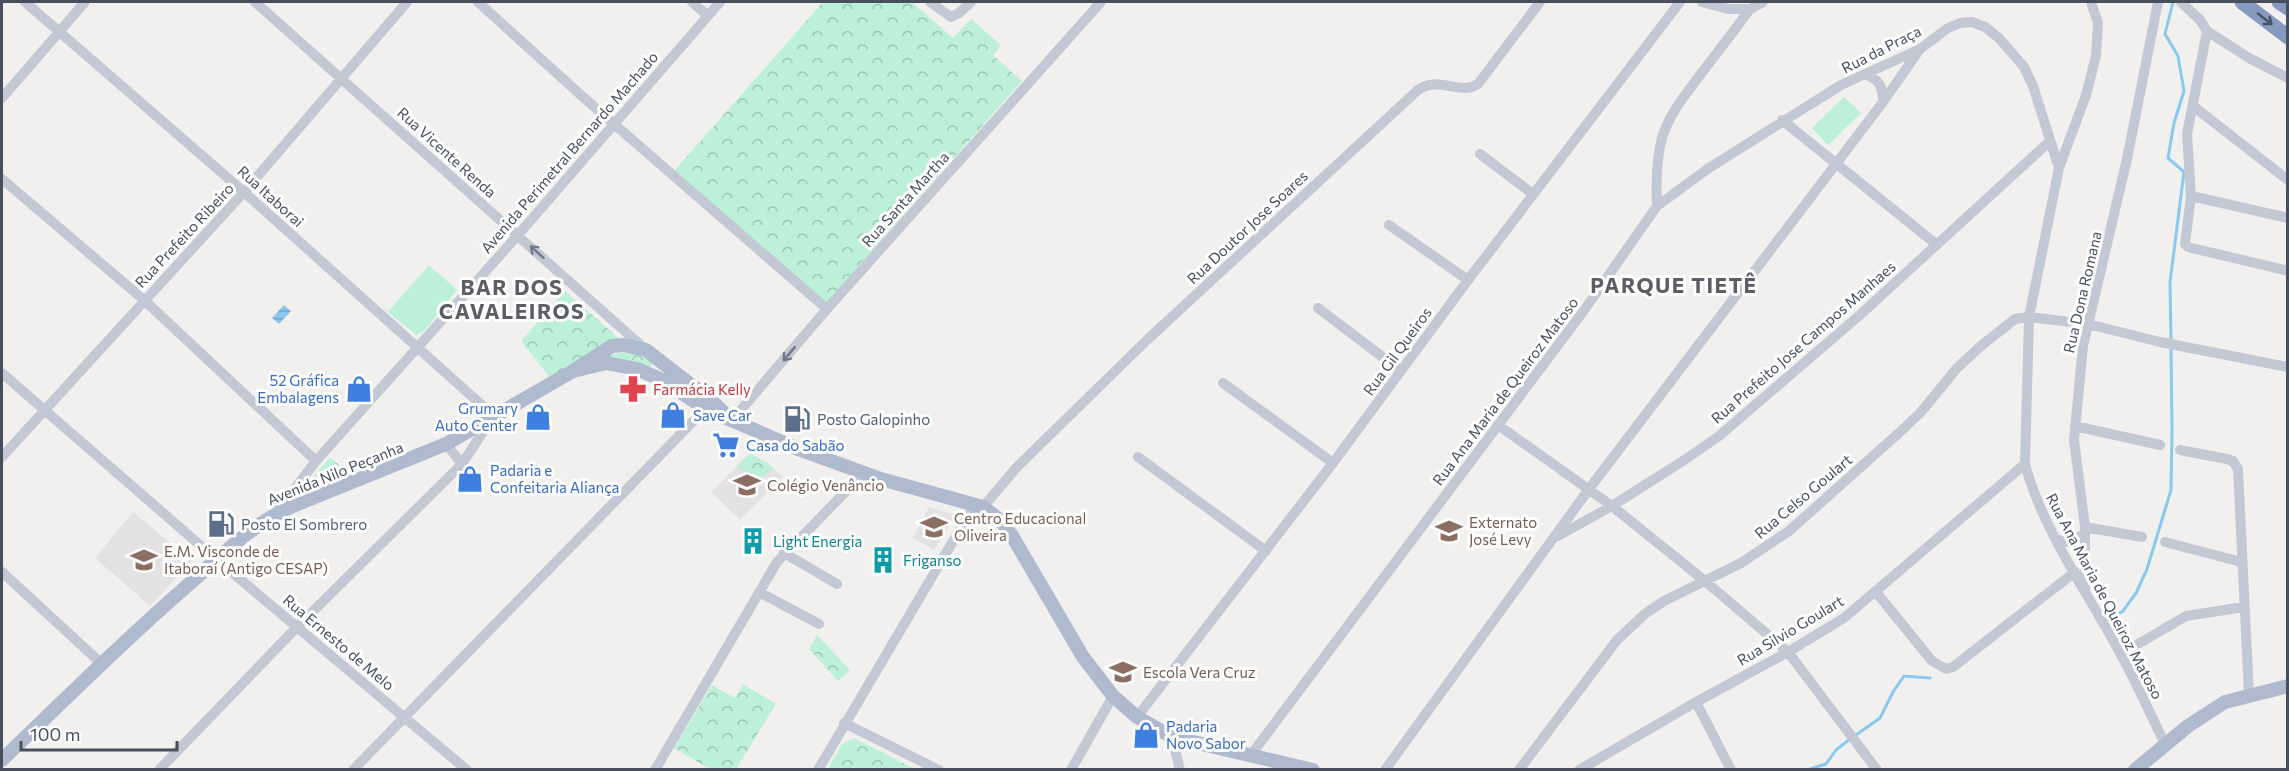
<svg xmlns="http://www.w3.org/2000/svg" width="2289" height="771" font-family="Commissioner,sans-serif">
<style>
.education{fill:#e3e1e1}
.green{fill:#bdf0d9}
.forest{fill:url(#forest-crowns)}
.water{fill:url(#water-rules)}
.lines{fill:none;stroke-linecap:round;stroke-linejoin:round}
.stream{stroke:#89c9ee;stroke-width:3}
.minor{stroke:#c3c9d4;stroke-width:10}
.major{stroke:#afbacf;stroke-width:14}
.highway{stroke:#8699bf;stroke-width:15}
.oneway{stroke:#4a5362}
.oneway2{stroke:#727a87}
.labels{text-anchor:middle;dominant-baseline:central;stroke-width:6;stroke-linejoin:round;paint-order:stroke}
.street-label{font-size:15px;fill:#474f5d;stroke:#fff}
.shop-label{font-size:15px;fill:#366cbe;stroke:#fff;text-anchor:start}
.health-label{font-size:15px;fill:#be3a42;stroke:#fff;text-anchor:start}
.service-label{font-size:15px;fill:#4e5e75;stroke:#fff;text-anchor:start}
.education-label{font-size:15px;fill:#785e54;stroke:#fff;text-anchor:start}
.culture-label{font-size:15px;fill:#0d838f;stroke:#fff;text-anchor:start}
.district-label{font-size:21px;font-weight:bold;letter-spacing:1.5px;fill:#5c5e64;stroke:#fff}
</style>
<defs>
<pattern id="forest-crowns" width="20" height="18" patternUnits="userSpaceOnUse" patternTransform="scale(1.5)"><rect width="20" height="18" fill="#bdf0d9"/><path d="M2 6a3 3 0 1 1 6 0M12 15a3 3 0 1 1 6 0" fill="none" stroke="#9bc5b3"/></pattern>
<pattern id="water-rules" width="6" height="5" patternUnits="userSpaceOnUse" patternTransform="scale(1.5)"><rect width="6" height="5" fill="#89c9ee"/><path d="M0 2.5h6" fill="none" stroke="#72a6c4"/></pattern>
</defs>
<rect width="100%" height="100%" fill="#f2f0ef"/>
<!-- education -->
<path class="education" d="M750,453L769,464L783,477L740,520L711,492Z
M929,507L956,515L934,550L913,538Z
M133,512L192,561L150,606L95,558Z"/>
<!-- green -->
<path class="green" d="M1844,97L1861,113L1828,145L1812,128Z
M429,265L457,290L424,331L416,335L388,312Z"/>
<!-- forest -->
<path class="forest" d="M823,2H912L953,38L971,19L1001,45L993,55L1022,81L825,304L674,171Z
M565,291L623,342L551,379L521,341Z
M620,353C633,353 641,355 652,362L651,368L600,362L611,355Z
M750,453L773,467L757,484L737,466Z
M330,457L353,477L305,494L302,490Z
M817,635L850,670L838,681L809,649Z
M743,684L776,704L736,769H710L674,748L712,685L735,698Z
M854,738L915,769H828L842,744Z"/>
<!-- water -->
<path class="water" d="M284,305L291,311L279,324L272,318Z"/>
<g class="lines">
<!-- stream -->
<path class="stream" d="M2171,340L2170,282L2184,172L2168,158L2174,123L2184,91L2178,56L2165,34L2173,2
M2108,620L2123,611L2136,593L2147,569L2171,490L2172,431L2171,347
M1856,735L1880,718L1893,692L1904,676L1930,678
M1746,770H1798
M1807,770L1826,764L1836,750L1850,739"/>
<!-- minor -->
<path class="minor" d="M25,2L244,192L495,417
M255,2L645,349
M478,2L583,97L827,309
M692,2L708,16
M930,2L951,17L959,13L971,2
M1702,2L1728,9H1750
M2091,2L2098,23L2096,56L2086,95L2059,168L2029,317L2025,464C2043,531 2088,593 2120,653C2137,683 2150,714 2165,744
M2181,2L2200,20L2207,31L2249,58L2288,78
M2207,31L2187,134L2191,196L2185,244L2188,247L2288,271
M1865,74C1879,79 1883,87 1883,101
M2,98L85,2
M2193,106L2288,180
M1782,120L1936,244
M1480,154L1533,194
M2,179L144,300L316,461
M2191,196L2288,218
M1657,206C1656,184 1656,160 1662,138C1669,114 1686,94 1700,75C1717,53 1734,31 1750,9L1763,2
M1389,225L1468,280
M1318,308L1401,371
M2,373L216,559L467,770
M1223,383L1333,463
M733,419L827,309L1101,2
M1498,425L1612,506L1705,581L1788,652L1877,770
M2075,426L2160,445
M446,444L462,464
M2180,450L2227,459L2233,461L2238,469L2249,695
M2,457L244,192L407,2
M1138,457L1266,551
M983,507L1016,468L1148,339L1418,90C1437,75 1460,96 1478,84L1540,2
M276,513L316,461L518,235L720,2
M2085,527L2142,537
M1558,536L1612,506L1686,459L1719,436L1861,314L2050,141
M2056,539L2067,542L2085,534
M2165,542L2241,562
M784,553L837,584
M2,572L102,664
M2085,589V527L2074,440L2083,346L2127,159L2158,2
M759,592L819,624
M1876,592L1932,661L1946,669L1953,667L2075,572
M2121,654L2186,616L2244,607
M1696,702L1731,770
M1137,717L1333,463L1468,280L1680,2
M844,723L939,770
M1172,737L1180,770
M1251,755L1585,309L1657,206L1709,168L1841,85L1920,49L1948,28L1960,23L1972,22L1985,27L1999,38L2024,67L2033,86L2059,168
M159,770L297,627L462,464L492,418
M353,770L709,405
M655,770L777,562L864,473
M818,770L975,504
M1071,770L1113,696
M1385,770L1589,489L1883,102L1920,49
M1519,770L1617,640L1646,613L1664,601L1741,563L1789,531L1900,432L1921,412L1957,368L1982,345L2015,319L2029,317L2088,324L2160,342L2288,367
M1579,770L1696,702L1788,652L1844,618L2025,464"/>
<!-- major -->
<path class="major" d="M573,371L606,363L637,369L662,380L706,409L798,449L881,479L983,507L1000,520L1011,534L1083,657L1113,696L1137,717L1172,737L1313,770
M2,760C65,699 129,636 196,578C227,550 257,521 295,505L446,444L573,371L612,346L624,345L646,350L712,401L724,413
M2135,770L2188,726L2225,702L2288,686"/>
<!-- highway -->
<path class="highway" d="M2242,2L2288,37
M2279,2L2288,8"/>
</g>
<!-- one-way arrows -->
<defs><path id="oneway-shaft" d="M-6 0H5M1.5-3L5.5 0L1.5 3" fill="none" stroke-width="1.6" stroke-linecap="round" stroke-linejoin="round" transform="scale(1.5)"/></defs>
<use class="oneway" href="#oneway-shaft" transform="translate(2265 19) rotate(38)"/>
<g class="oneway2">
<use href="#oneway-shaft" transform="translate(537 252) rotate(-138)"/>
<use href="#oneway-shaft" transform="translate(789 354) rotate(130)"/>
</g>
<!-- icons -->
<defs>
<symbol id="shop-bare" viewBox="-9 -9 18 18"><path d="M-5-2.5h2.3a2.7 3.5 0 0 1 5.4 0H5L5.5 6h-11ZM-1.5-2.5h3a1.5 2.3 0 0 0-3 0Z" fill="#3f7fe0" stroke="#fff" stroke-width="2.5" paint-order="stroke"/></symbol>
<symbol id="pharmacy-bare" viewBox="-9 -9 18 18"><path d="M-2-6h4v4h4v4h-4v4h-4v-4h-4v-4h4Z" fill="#e0444e" stroke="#fff" stroke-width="2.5" paint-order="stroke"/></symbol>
<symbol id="fuel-bare" viewBox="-9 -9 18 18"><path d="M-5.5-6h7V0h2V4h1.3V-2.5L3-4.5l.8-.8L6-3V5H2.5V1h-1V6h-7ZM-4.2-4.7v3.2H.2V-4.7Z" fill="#5c6f8a" stroke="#fff" stroke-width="2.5" paint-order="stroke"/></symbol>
<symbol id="supermarket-bare" viewBox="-9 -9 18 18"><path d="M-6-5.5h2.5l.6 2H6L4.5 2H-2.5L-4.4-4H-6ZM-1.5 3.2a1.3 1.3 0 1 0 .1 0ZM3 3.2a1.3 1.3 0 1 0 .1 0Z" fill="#3f7fe0" stroke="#fff" stroke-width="2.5" paint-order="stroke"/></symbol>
<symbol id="school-bare" viewBox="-9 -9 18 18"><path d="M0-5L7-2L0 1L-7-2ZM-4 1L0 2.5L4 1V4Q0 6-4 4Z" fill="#8d6e63" stroke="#fff" stroke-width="2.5" paint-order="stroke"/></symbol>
<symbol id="building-bare" viewBox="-9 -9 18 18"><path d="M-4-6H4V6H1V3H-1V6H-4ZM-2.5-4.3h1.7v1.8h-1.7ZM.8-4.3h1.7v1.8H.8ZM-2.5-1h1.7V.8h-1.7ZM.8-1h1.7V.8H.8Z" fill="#0f9aa8" stroke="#fff" stroke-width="2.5" paint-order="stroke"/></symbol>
</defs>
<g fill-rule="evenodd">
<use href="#shop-bare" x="340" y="370" width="38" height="38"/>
<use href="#pharmacy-bare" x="614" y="370" width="38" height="38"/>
<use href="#shop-bare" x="654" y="396" width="38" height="38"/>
<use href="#shop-bare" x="519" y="398" width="38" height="38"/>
<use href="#fuel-bare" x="778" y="400" width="38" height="38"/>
<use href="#supermarket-bare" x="707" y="426" width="38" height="38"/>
<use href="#shop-bare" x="451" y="460" width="38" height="38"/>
<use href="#school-bare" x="728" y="466" width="38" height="38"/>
<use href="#fuel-bare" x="202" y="505" width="38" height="38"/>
<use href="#school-bare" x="915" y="508" width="38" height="38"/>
<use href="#school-bare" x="1430" y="512" width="38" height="38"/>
<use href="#building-bare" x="734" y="522" width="38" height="38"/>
<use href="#school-bare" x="125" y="541" width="38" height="38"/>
<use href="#building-bare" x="864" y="541" width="38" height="38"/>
<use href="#school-bare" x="1104" y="653" width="38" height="38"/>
<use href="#shop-bare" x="1127" y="716" width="38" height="38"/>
</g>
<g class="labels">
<!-- street labels -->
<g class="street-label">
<text transform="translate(1881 49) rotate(-27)">Rua da Praça</text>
<text transform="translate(447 152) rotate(42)">Rua Vicente Renda</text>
<text transform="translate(569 152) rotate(-49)">Avenida Perimetral Bernardo Machado</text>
<text transform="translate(271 196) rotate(42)">Rua Itaborai</text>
<text transform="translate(905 199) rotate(-48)">Rua Santa Martha</text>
<text transform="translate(1247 227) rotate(-43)">Rua Doutor Jose Soares</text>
<text transform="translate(184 235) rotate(-47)">Rua Prefeito Ribeiro</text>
<text transform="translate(2082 292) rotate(-77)">Rua Dona Romana</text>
<text transform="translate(1803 342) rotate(-41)">Rua Prefeito Jose Campos Manhaes</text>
<text transform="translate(1397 351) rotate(-54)">Rua Gil Queiros</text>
<text transform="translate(1505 391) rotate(-53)">Rua Ana Maria de Queiroz Matoso</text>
<text transform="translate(335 473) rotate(-22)">Avenida Nilo Peçanha</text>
<text transform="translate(1803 496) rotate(-40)">Rua Celso Goulart</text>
<text transform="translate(2105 596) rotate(62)">Rua Ana Maria de Queiroz Matoso</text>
<text transform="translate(1790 630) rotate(-31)">Rua Silvio Goulart</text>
<text transform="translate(339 642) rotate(40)">Rua Ernesto de Melo</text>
</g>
<!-- shop labels -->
<g class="shop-label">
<text x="339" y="380" text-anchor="end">52 Gráfica<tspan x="339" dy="17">Embalagens</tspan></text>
<text x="518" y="408" text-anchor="end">Grumary<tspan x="518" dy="17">Auto Center</tspan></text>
<text x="693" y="415">Save Car</text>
<text x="746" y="445">Casa do Sabão</text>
<text x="490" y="470">Padaria e<tspan x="490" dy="17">Confeitaria Aliança</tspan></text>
<text x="1166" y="726">Padaria<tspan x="1166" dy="17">Novo Sabor</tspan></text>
</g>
<!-- health labels -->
<g class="health-label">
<text x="653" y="389">Farmácia Kelly</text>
</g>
<!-- service labels -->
<g class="service-label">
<text x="817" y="419">Posto Galopinho</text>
<text x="241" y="524">Posto El Sombrero</text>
</g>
<!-- education labels -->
<g class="education-label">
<text x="767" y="485">Colégio Venâncio</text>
<text x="954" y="518">Centro Educacional<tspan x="954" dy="17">Oliveira</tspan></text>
<text x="1469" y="522">Externato<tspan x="1469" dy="17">José Levy</tspan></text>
<text x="164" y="551">E.M. Visconde de<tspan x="164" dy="17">Itaboraí (Antigo CESAP)</tspan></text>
<text x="1143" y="672">Escola Vera Cruz</text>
</g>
<!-- culture labels -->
<g class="culture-label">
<text x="773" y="541">Light Energia</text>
<text x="903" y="560">Friganso</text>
</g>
<!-- district labels -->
<g class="district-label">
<text x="1674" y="284">PARQUE TIETÊ</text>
<text x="512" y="286">BAR DOS<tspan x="512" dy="24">CAVALEIROS</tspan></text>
</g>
</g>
<!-- border -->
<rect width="2289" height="771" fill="none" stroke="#474f5d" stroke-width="6"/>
<!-- scale -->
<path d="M21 741v9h156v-9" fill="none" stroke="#474f5d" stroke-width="3"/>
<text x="30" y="741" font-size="18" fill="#474f5d" stroke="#ffffff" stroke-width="4.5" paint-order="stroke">100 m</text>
</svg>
